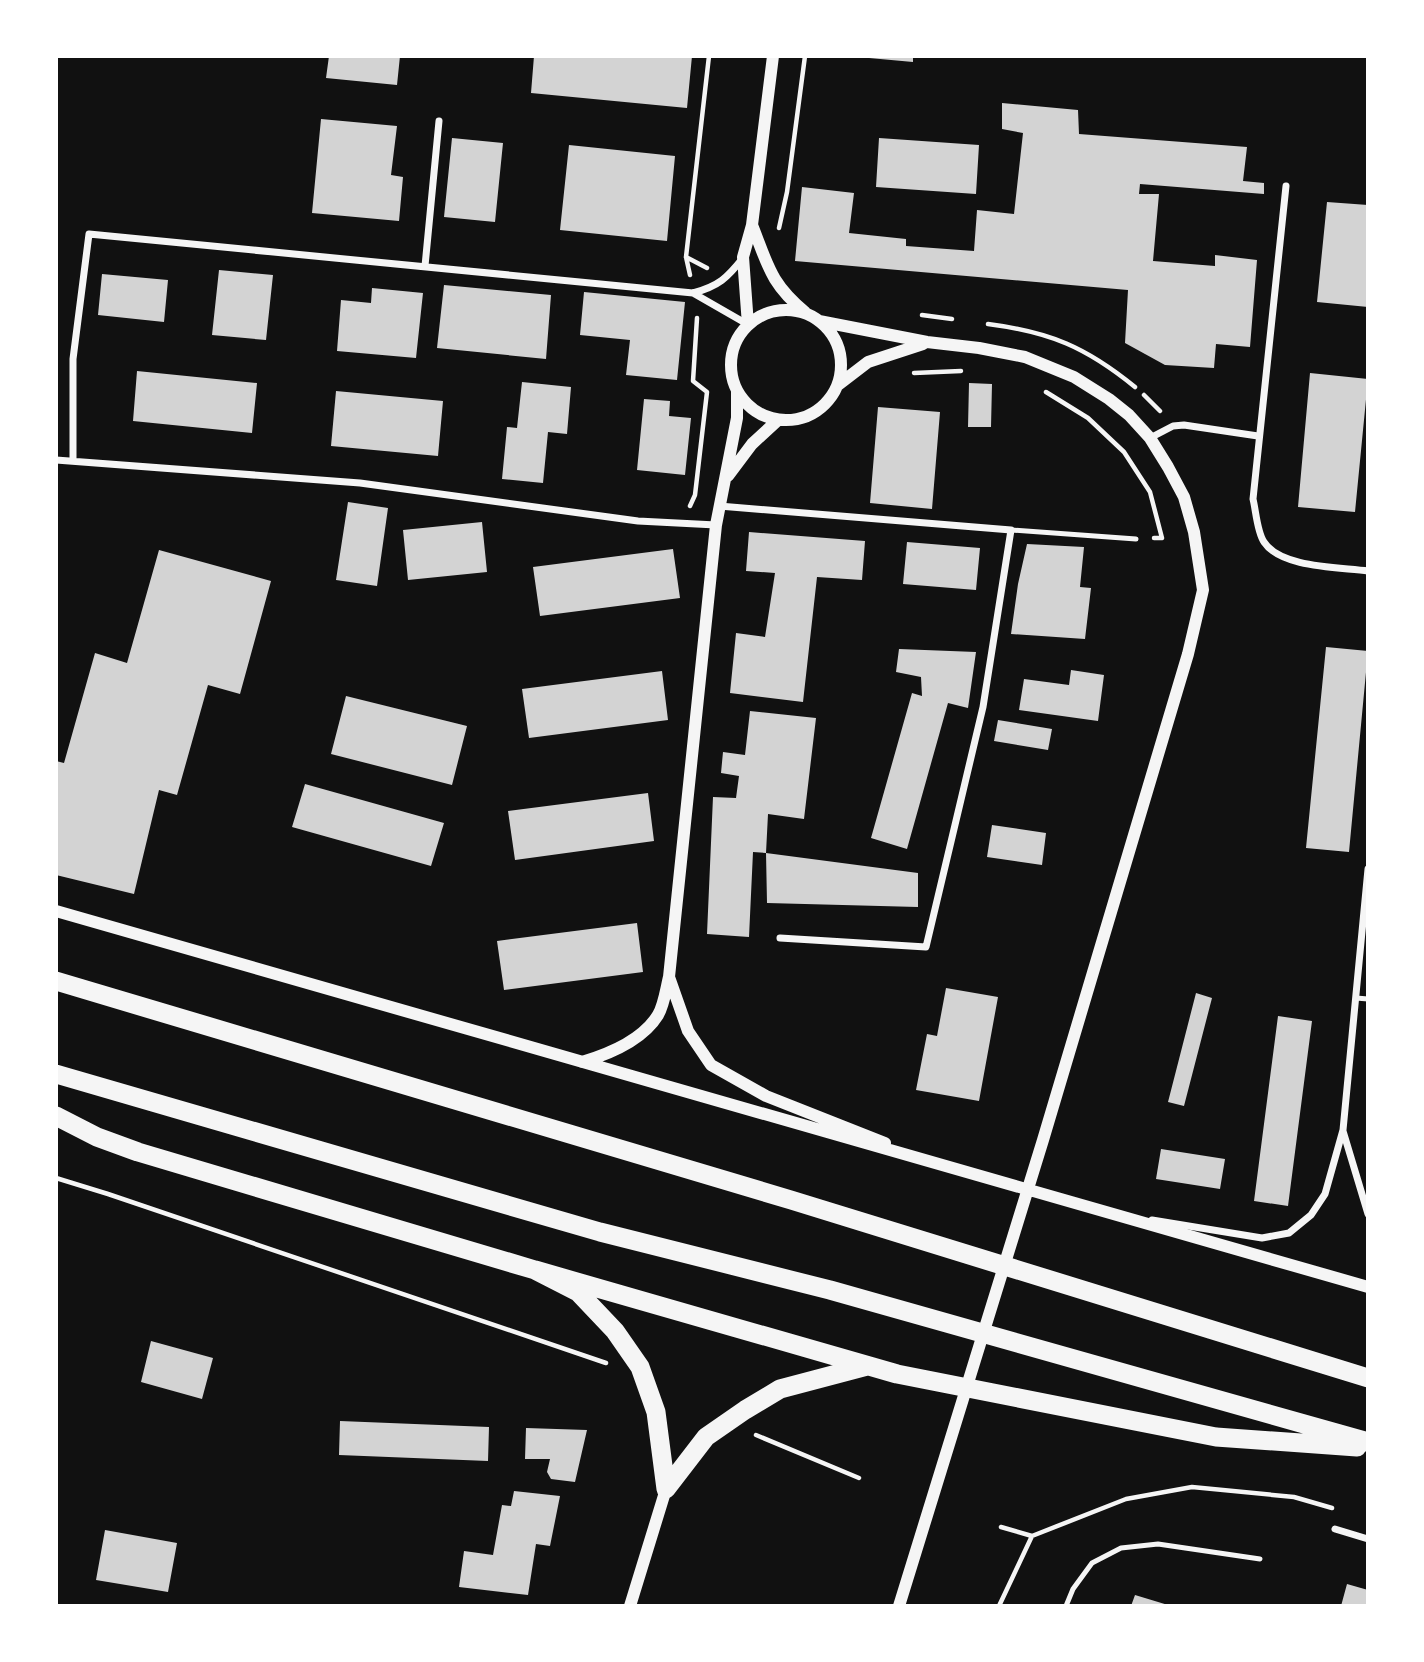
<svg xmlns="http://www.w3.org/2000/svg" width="1424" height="1662" font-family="'PT Sans',sans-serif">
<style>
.building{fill:#d3d3d3}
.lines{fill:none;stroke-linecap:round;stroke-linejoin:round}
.path{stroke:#f5f5f5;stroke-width:4.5}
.service{stroke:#f5f5f5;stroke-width:5}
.minor{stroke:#f5f5f5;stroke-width:7}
.tertiary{stroke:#f5f5f5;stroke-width:12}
.trunk{stroke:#f5f5f5;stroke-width:19}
</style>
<rect width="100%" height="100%" fill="#111"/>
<!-- building -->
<path class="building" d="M329,56H400L397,85L326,78Z
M534,56H692L687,108L531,93Z
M869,56H913V62L869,58Z
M1002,103L1078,110L1079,134L1247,147L1243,181L1264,183V194L1140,184L1139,194H1159L1153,261L1215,266V255L1257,260L1250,347L1216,344L1214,368L1165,365L1125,343L1128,290L795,261L802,187L854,193L849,233L906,239V246L974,251L977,210L1014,214L1023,133L1002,129Z
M321,119L397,126L391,175L403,177L399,221L312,213Z
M452,138L503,143L495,222L444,217Z
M879,138L979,145L976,194L876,187Z
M569,145L675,156L667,241L560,230Z
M1327,202L1368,205V307L1317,302Z
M219,270L273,275L266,340L212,335Z
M102,274L168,280L164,322L98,315Z
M444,285L551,295L546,359L437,348Z
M372,288L423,293L416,358L337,351L341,300L371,303Z
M584,292L685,302L677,380L626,375L630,340L580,335Z
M137,371L257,383L252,433L133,421Z
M1310,373L1368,379L1355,512L1298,507Z
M522,382L571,387L567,434L548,432L543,483L502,479L507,427L517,428Z
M969,383L992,384L991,427H968Z
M336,391L443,401L438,456L331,446Z
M644,399L670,401L669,416L691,418L685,475L637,470Z
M878,407L940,412L932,509L870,503Z
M348,502L388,508L377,586L336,580Z
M482,522L487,572L408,580L403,530Z
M749,532L865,541L862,580L817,577L803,702L730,693L736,633L765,637L775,573L746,571Z
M907,542L980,548L976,590L903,584Z
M1027,544L1084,547L1080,587L1091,588L1085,639L1011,634L1018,584Z
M673,549L680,598L540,616L533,567Z
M159,550L271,581L240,694L208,685L177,795L159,790L134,894L56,875V761L64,763L95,653L127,663Z
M1326,647L1368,651L1349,852L1306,848Z
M899,649L976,652L968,708L948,703L907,849L871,838L912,693L922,696L921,677L896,672Z
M1071,670L1104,675L1098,721L1019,710L1024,679L1069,685Z
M662,671L668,720L529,738L522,689Z
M346,696L467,726L452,785L331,754Z
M750,711L816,718L804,819L768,814L766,853L753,852L749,937L707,934L713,797L736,798L739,776L721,773L723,752L745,755Z
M998,720L1052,729L1048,750L994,741Z
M305,784L444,823L431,866L292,827Z
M648,793L654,841L515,860L508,811Z
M992,825L1046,833L1042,865L987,857Z
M766,853L918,873V907L767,903Z
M637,923L643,972L504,990L497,941Z
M946,988L998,997L979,1101L916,1090L927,1034L937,1036Z
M1196,993L1212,998L1184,1106L1168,1102Z
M1278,1016L1312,1021L1288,1206L1254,1201Z
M1161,1149L1225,1159L1220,1189L1156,1179Z
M151,1341L213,1358L202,1399L141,1382Z
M340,1421L489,1427L488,1461L339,1455Z
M526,1428L587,1430L575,1482L551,1479L547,1472L550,1459H525Z
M514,1491L560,1496L550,1546L536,1544L528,1595L459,1587L464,1551L493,1555L502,1505L511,1506Z
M105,1530L177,1543L168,1592L96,1580Z
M1347,1584L1368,1590V1606H1341Z
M1135,1595L1168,1605V1606H1131Z"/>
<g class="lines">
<!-- path -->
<path class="path" d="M779,228L787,192L805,56
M686,257L707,268
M690,275L686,257L709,56
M922,315L952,319
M988,324C1050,332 1086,347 1135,387
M914,373L961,371
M1046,392L1088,418L1124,452L1150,492L1162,538H1154
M1144,395L1160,411
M690,506L695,495L707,392L693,381L697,318
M56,1178L108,1194L606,1363
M756,1435L859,1478
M1001,1527L1032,1536L1126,1499L1192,1487L1294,1497L1332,1508
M999,1606L1032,1536"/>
<!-- service -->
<path class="service" d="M1011,530L1136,539
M1356,998L1368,999
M1066,1606L1073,1589L1092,1563L1121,1548L1158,1544L1260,1559"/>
<!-- minor -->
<path class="minor" d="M1286,186L1253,499C1256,511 1257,532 1264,542C1281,568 1339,567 1368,571
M425,266L439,121
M693,293L747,324
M1150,438L1173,426L1184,425L1258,436
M56,460L360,483L638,521L716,525
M73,461V359L89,234L693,293C719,286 727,278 743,258
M719,506L1011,530L983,707L926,947L780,938
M1343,1131L1368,1214
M1152,1220L1262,1238L1289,1233L1311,1215L1325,1194L1343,1130L1368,869
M1335,1529L1368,1539"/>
<!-- tertiary -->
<path class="tertiary" d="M752,225C768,265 770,283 805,312
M731 365a55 55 0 1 1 110 0a55 55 0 1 1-110 0Z
M819,321L927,342L979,348L1025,357L1074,377L1109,399L1129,415L1150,438L1168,467L1184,497L1194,532L1203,590L1188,654L1043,1140L899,1606
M748,325L743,257L752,225L773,56
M838,385L868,362L923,344
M728,476L752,444L778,420
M56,911L1368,1287
M669,977L688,1031L711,1065L766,1096L885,1143
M582,1062C609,1054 642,1041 658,1015C664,1005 666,989 669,977L716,525L737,418V392
M630,1606L666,1489"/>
<!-- trunk -->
<path class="trunk" d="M56,981L791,1200L1368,1378
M56,1074L600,1232L830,1290L1368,1442
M56,1116L97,1137L138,1152L535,1270L578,1292L615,1331L640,1367L656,1412L666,1489
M535,1270L897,1374L1216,1437L1357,1447
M666,1489L706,1437L745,1410L780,1389L867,1366"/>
</g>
<!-- border -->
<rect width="1424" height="1662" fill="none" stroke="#ffffff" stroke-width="116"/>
</svg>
